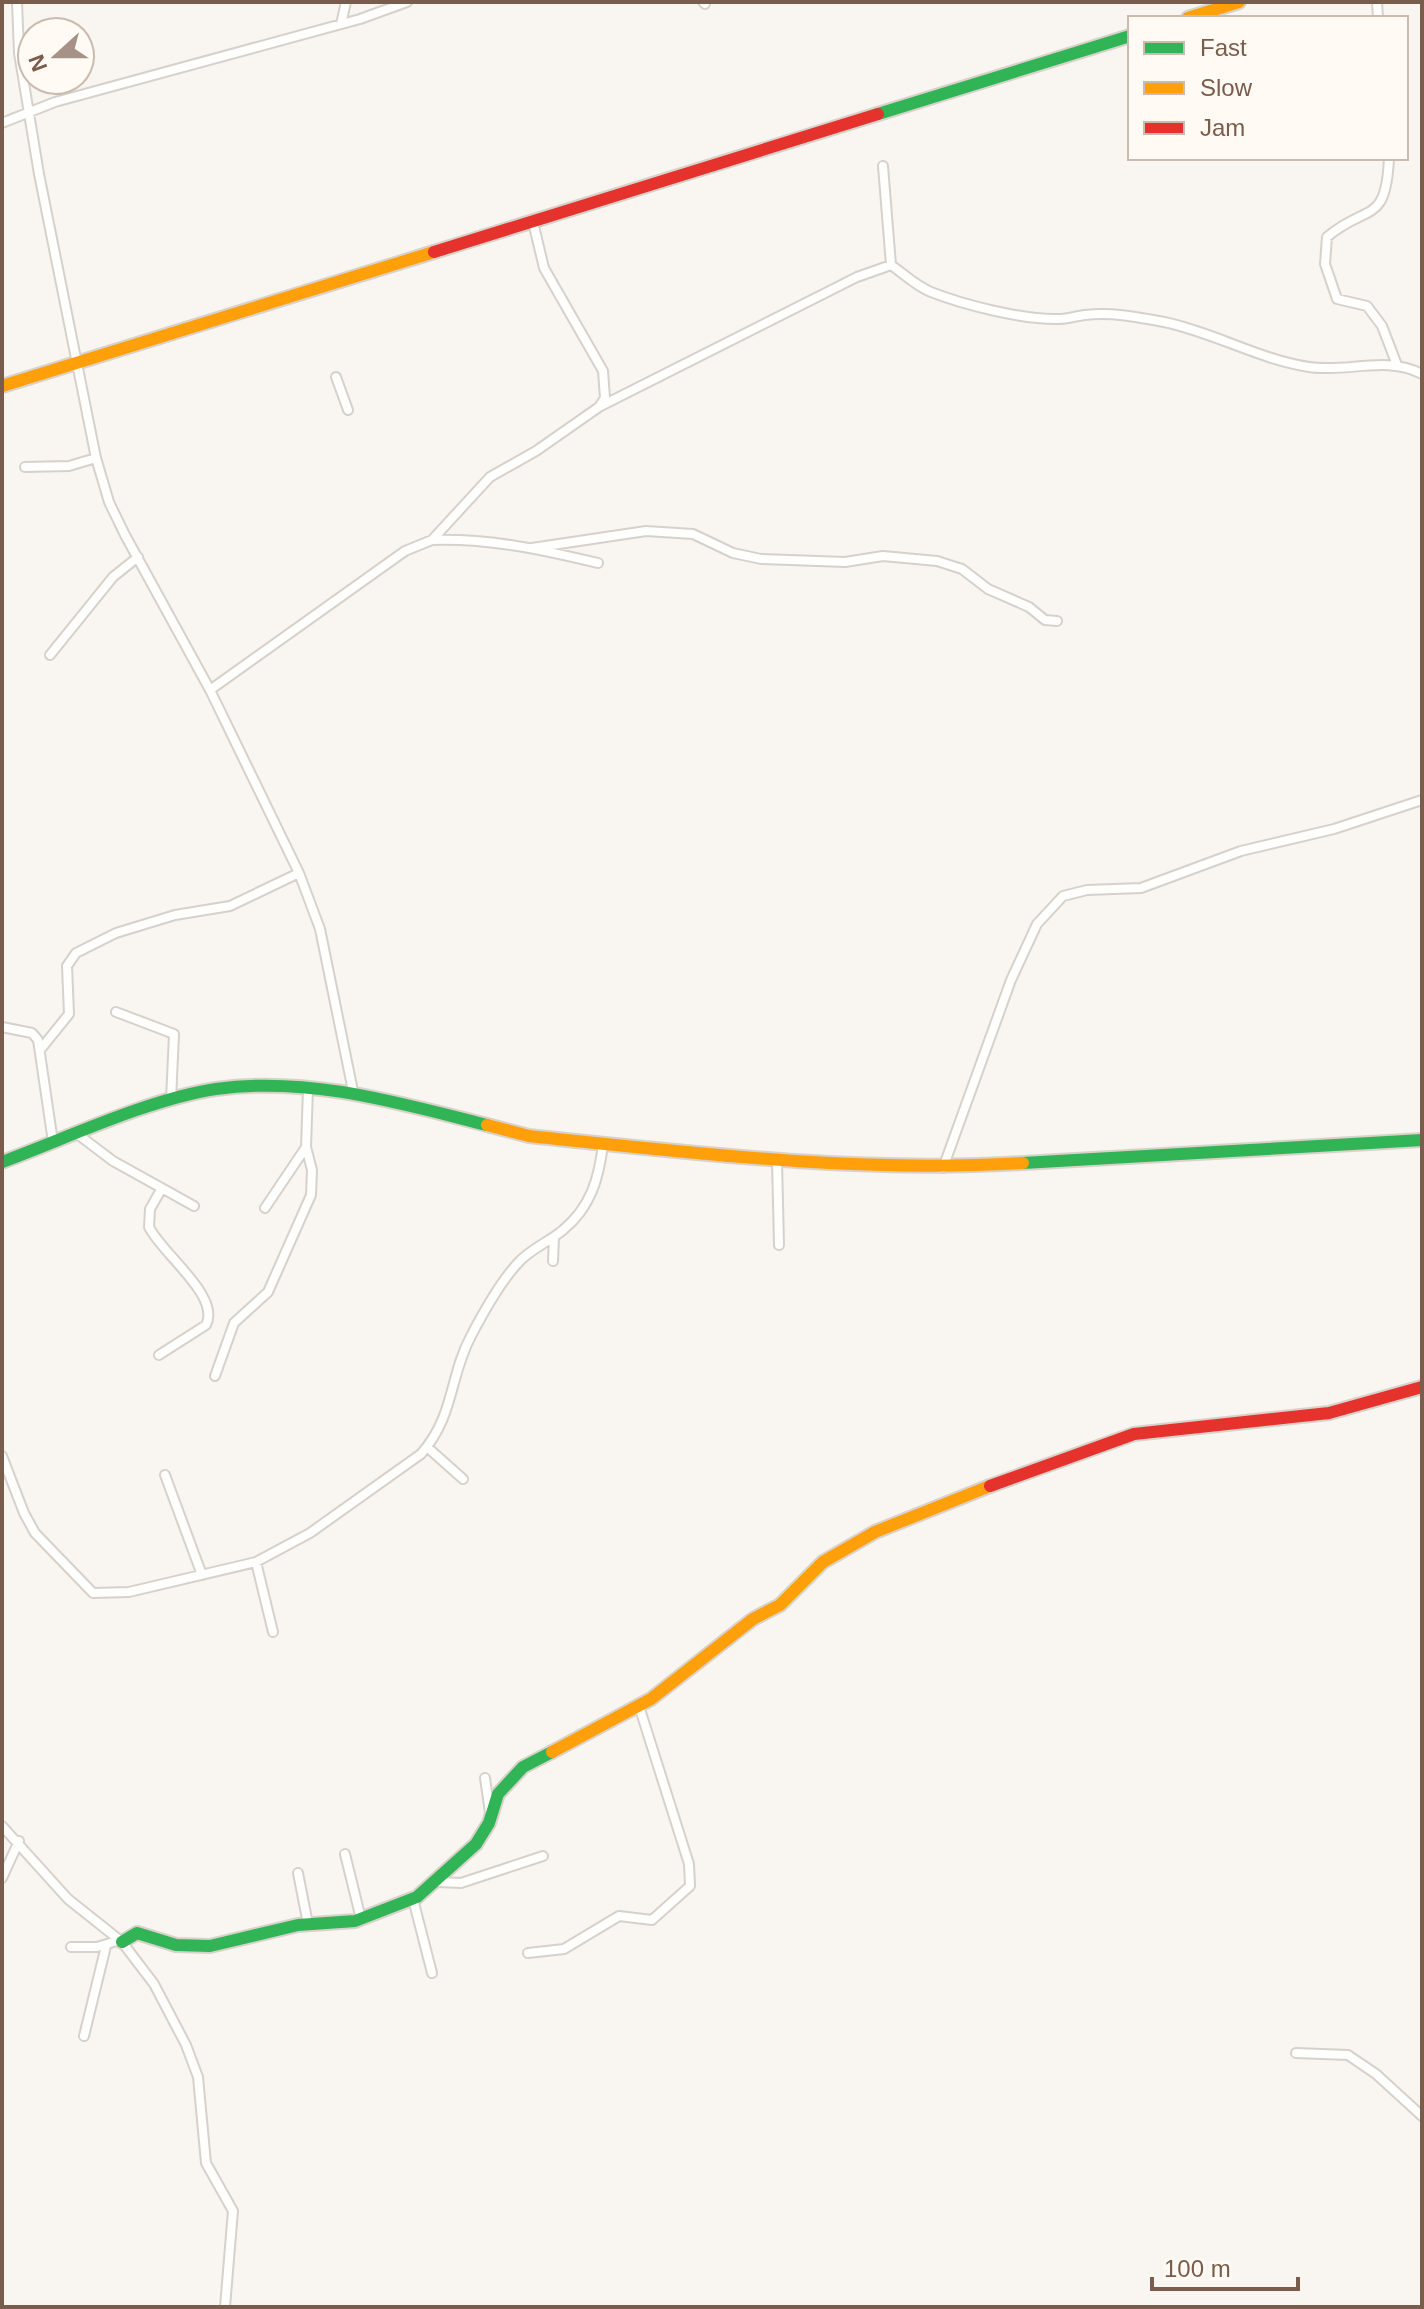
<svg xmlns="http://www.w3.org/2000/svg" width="1424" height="2309" font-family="Arial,sans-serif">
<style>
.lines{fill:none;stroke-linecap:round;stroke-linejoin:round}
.street-casing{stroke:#d7d1cb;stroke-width:12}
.fast-casing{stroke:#d9d2cb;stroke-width:16}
.slow-casing{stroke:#d9d2cb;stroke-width:16}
.jam-casing{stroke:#d9d2cb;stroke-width:16}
.street{stroke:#fefefd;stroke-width:8}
.fast{stroke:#30b455;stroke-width:12}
.slow{stroke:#ff9f0a;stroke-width:12}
.jam{stroke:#e5322d;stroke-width:12}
</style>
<rect width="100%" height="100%" fill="#f9f5f0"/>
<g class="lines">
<defs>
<path id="street" d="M17,2L19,53L39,174L96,458L109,502L125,535L210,690L299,873L320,929L353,1091
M703,2L705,4
M1377,2L1378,18
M341,24L346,2
M2,123L55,102L360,19L407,2
M1389,158C1386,226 1367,203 1327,237L1325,264L1337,299L1367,306L1382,326L1397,365
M883,166L891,265
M336,377L348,410
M599,407L857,277L891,265C904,274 916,286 931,292C964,305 1020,319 1055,319C1066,320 1075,316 1085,315C1111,312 1138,317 1164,322C1213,332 1258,359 1309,367C1347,373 1386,355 1422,374
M25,467L69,466L96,458
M432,540C490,538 543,550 598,563
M532,548L646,531L693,534L733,553L761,559L845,562L883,556L937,561L962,569L988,589L1029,607L1045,620L1057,621
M50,655L113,577L138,557
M210,690L405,551L432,540L490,477L536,451L599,407L605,398L603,371L544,268L533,222
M116,1012L174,1034L171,1100
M2,1027L32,1033L38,1040L53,1142
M40,1050L69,1014L67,966L76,953L116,933L175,915L230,906L299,873
M76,1133L113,1161L194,1206
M777,1161L779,1245
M943,1168L1011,980L1037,924L1063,896L1087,890L1141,888L1241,851L1334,829L1422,800
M265,1208L306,1147
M553,1261L554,1237
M159,1355L206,1325C221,1296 162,1254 149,1227L150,1209L162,1188
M215,1376L234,1323L268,1292L311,1195L312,1170L306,1147L308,1089
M427,1447L463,1479
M2,1456L24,1513L35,1533L93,1593L129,1592L256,1562L310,1533L421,1454C455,1415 449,1377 471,1336C483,1313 500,1282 518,1263C530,1249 549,1242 563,1230C591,1207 599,1178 603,1144
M165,1475L202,1575
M256,1562L273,1632
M485,1778L490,1813
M2,1826L68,1899L122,1942L154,1984L186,2045L198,2077L206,2163L233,2211L225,2307
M345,1854L361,1919
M298,1873L308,1924
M2,1878L19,1841
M438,1882L461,1883L543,1856
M413,1899L432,1973
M71,1947H97L120,1940
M528,1953L564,1949L619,1916L652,1920L690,1886L689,1864L639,1706
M84,2036L106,1946
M1296,2053L1348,2055L1376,2074L1422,2116"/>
<path id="fast" d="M878,114L1130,36
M2,1162C67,1138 149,1099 216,1089C309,1076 399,1103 487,1125
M1023,1163L1422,1140
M122,1942L137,1933L176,1945L210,1946L298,1925L355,1921L417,1897L476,1844L489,1823L498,1794L523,1767L552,1752"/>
<path id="slow" d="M1188,18L1239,2
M2,386L434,252
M487,1125L529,1136C694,1153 857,1173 1023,1163
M552,1752L651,1699L753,1619L780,1605L823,1562L875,1532L990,1486"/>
<path id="jam" d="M434,252L878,114
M990,1486L1134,1434L1329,1413L1422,1387"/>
</defs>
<!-- street casing -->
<use href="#street" class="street-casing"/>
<!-- fast casing -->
<use href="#fast" class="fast-casing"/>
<!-- slow casing -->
<use href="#slow" class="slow-casing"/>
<!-- jam casing -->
<use href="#jam" class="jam-casing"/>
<!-- street -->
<use href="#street" class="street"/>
<!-- fast -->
<use href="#fast" class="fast"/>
<!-- slow -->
<use href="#slow" class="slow"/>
<!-- jam -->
<use href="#jam" class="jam"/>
</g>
<!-- border -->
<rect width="1424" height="2309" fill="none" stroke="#7a5c4d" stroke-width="8"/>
<!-- legend -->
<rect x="1128" y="16" width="280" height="144" fill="#fffaf3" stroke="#cabbb1" stroke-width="2"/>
<rect x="1144" y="42" width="40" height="12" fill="#30b455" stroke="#cabbb1" stroke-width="2"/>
<text x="1200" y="56" font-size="24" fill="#7a5c4d">Fast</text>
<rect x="1144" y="82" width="40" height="12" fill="#ff9f0a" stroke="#cabbb1" stroke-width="2"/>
<text x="1200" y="96" font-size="24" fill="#7a5c4d">Slow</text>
<rect x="1144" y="122" width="40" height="12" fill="#e5322d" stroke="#cabbb1" stroke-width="2"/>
<text x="1200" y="136" font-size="24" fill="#7a5c4d">Jam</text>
<!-- north arrow -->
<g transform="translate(56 56) rotate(249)"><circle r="38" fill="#fffaf3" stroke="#cabbb1" stroke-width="2"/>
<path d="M0-6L14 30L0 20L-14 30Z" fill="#a69286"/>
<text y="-12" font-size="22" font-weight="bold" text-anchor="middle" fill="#7a5c4d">N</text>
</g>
<!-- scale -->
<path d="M1152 2277v12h146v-12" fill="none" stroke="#7a5c4d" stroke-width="4"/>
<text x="1164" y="2277" font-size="24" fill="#7a5c4d" stroke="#fffaf3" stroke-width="6" paint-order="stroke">100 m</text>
</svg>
